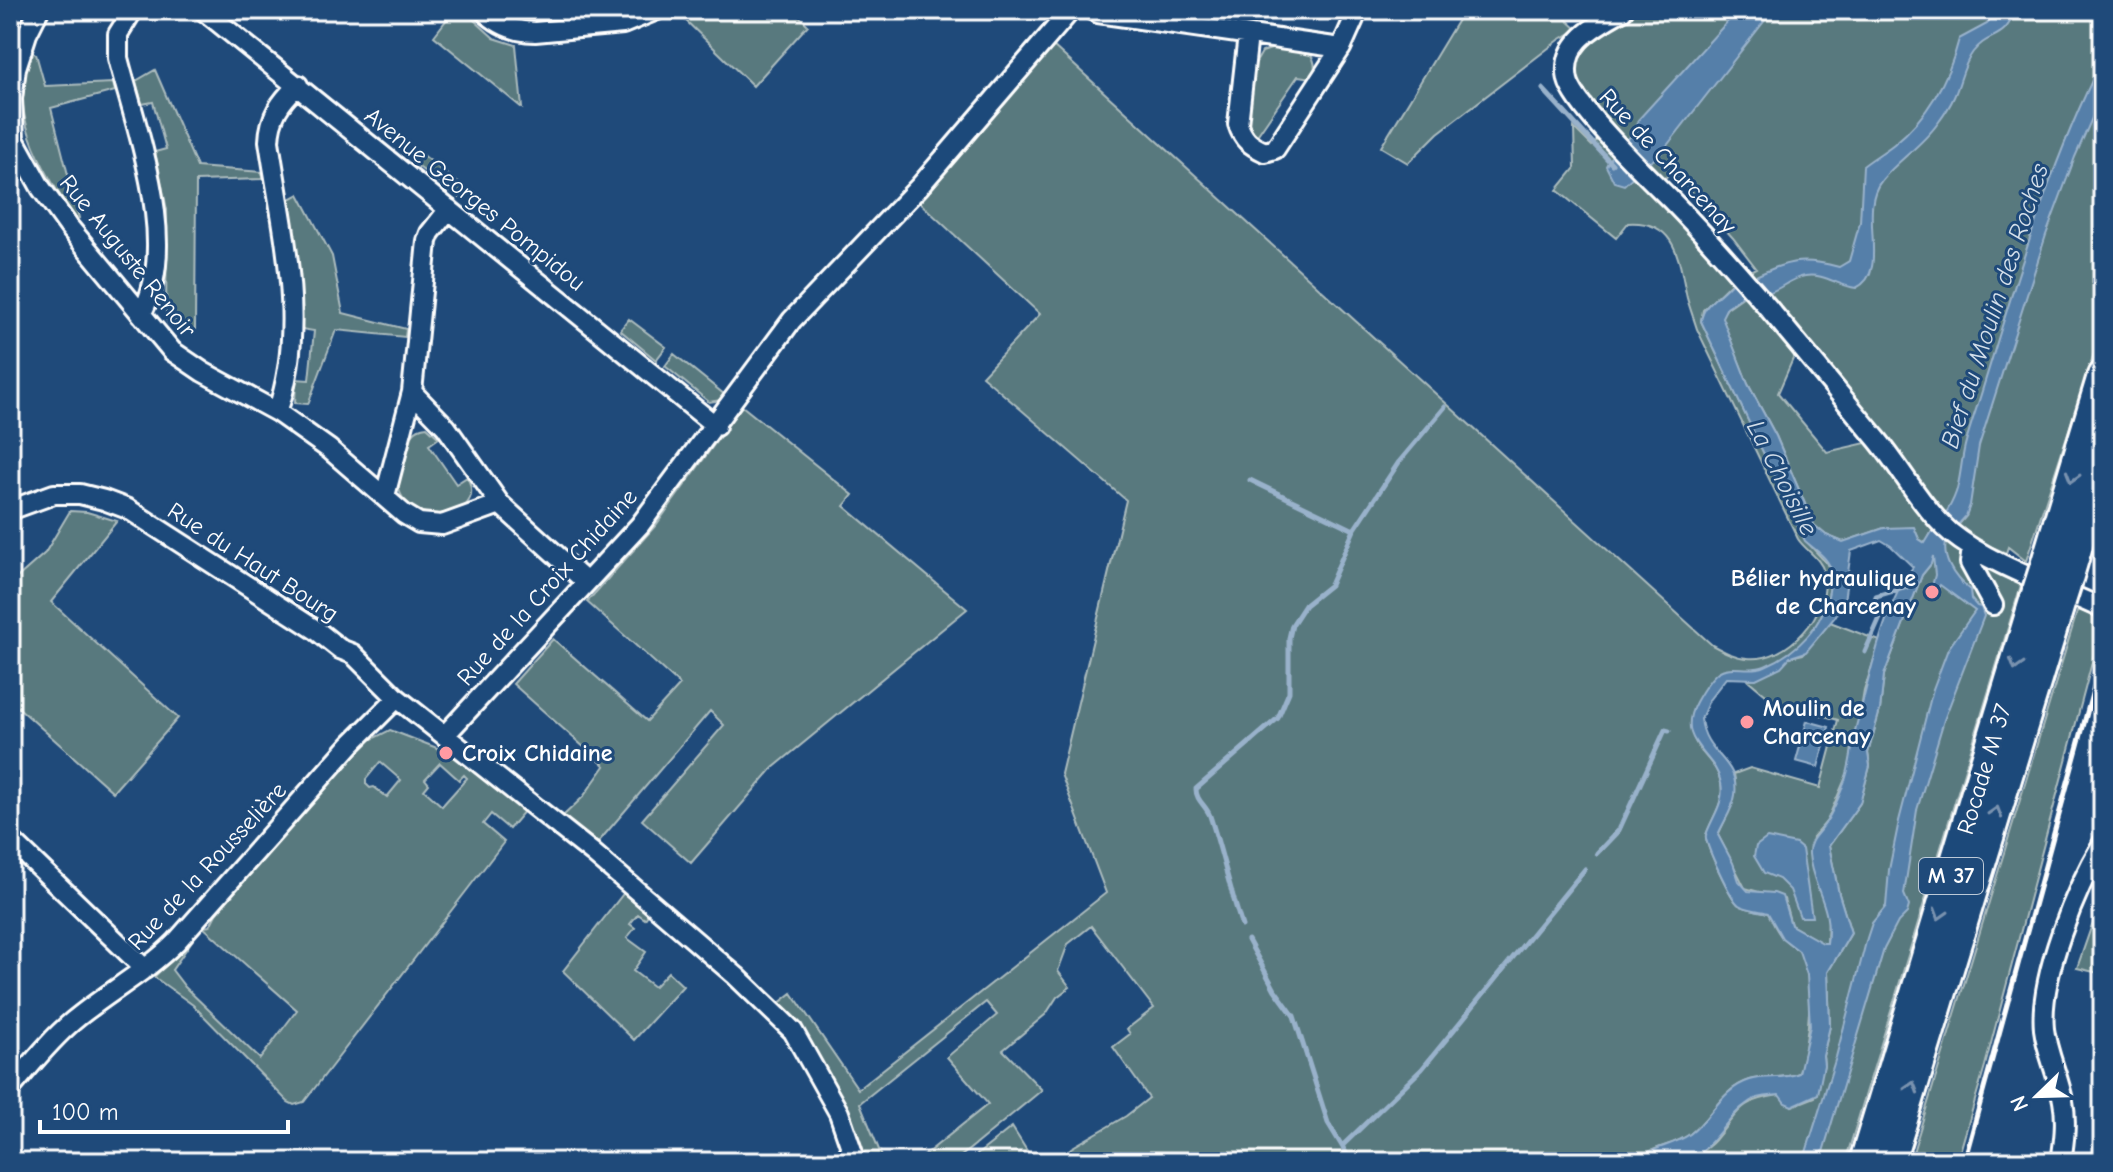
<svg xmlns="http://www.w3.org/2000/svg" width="2113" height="1172" font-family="'Comic Neue',sans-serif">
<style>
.green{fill:#59797e;stroke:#acbcbe;stroke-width:2;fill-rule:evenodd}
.water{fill:#557fa9;stroke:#99b2cb;stroke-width:2;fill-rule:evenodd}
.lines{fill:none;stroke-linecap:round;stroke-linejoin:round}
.stream{stroke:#99b2cb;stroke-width:5}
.minor-casing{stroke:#fff;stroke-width:24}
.trunk-casing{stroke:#fff;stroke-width:36}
.minor{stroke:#1f4a7a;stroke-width:18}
.trunk{stroke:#1f4a7a;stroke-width:30}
.rail{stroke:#fff;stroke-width:5}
.trunk-bridge-casing{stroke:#fff;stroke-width:36;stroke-linecap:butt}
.trunk-bridge{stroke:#1f4a7a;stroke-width:30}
.oneway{stroke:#7992af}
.poi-dot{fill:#ff9aa2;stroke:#1f4a7a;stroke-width:3}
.labels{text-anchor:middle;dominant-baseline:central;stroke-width:6;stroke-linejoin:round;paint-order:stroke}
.shield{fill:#1f4a7a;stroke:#bcc9d7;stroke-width:2}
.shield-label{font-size:22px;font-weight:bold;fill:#fff}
.street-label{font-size:24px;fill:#fff;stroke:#1f4a7a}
.poi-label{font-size:24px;font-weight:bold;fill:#fff;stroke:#1f4a7a;text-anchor:start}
.water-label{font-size:26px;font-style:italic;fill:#d4dfea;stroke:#1f4a7a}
</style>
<rect width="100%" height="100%" fill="#1f4a7a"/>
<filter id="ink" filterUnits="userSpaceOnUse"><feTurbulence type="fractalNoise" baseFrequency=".0125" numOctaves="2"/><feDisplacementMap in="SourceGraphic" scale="16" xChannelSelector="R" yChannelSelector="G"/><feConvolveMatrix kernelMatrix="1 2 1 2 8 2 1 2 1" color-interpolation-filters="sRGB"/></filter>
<g filter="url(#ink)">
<!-- green -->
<path class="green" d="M454,10H463L494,38L516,45L522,108L434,36Z
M683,10H793L808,25L753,86L679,14Z
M1464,10H1556L1577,29L1559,40L1438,133L1408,163L1381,147Z
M1636,10H2103V326L2026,561L2008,547L2006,553L1980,542L1976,561L2021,585L1845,1162H1683C1694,1154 1706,1151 1715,1140C1741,1110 1736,1102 1779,1095L1792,1106L1815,1097L1824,1065L1823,1056L1830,1026L1828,972L1851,933L1839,894L1829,846L1860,803L1870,766L1868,753L1880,710L1884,675L1922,575L1931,564L1932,556L1967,515L1948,524L1762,294L1780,306C1769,289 1757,291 1746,273L1756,268L1733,238L1672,170L1652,195L1733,281L1703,310L1701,321L1805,540L1831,568C1832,613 1806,654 1762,668C1749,672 1732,671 1719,672C1699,695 1678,724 1702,752C1710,762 1719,770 1721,783C1725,803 1712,817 1706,835C1704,842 1731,900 1739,905C1747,910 1759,910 1768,913C1773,922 1776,932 1784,939C1788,944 1795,947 1799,951C1817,973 1808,1047 1799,1073C1783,1080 1766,1075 1750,1080C1721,1089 1712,1117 1690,1134C1672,1147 1650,1146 1634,1162H1060L1071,1148L1126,1116L1149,1098L1113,1047L1130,1034L1127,1029L1154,1008L1091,926L1068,944L1058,971L1070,987L1057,997L1046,1014L1003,1050L1042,1090L954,1162H916L988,1104L947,1057L997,1015L986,1002L860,1103L884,1162H867C845,1103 819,1052 778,1004L792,993L858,1089L1106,893L1061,774L1126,500L982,376L1040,314L918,201L1052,45L1712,645C1723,651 1734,657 1747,658C1788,663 1832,612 1824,572C1821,558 1805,550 1798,539L1697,329C1694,319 1690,309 1687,298C1679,262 1678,220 1628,223L1616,238L1557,190L1575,168L1574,128L1592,146L1609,126C1554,58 1569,51 1636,10Z
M1274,48L1309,53C1316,60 1316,68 1313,78L1298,76L1256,137L1248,124L1255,64L1262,52Z
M33,53L36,54L45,86L113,83L115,91L51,108L79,218L75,219L72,214C43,169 3,107 33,53Z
M155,70L197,167L262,172L263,179L196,181L195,331L181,328L177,319L168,323L166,316L167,210L155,152L166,149L153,102L142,104L136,81Z
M418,151L467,190L460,198L412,162Z
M299,194L332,256L343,313L406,329L405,337L336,330L308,404L295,403L296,379L309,380L314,331L301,329L300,296L288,200Z
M1747,294L1796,352L1778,393L1827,452L1870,442L1909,493V501L1934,527L1926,543L1919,539L1914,528H1884L1843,542L1826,535L1814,525L1776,436L1748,384L1721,316L1727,308Z
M629,319L666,347L656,360L620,330Z
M674,354L725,395L721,400L709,402L665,366Z
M742,406L853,495L844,506L967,609L773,768L691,863L642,820L724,725L710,711L595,846L561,818L583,797L605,766L513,684L553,639L647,721L680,685L587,602L656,525Z
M427,427L439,438L429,445L456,484L467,477C491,522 402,530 398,483C397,473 402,462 405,452C409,439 412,428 427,427Z
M70,511L87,512L117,521L51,602L178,718L113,792L10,700V584L45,553Z
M2078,609L2103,621L1985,1066L1957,1162H1910Z
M1830,622L1880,641L1864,691L1852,763L1827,821L1813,837L1810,858L1828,917L1827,943L1823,944L1791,925L1784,899L1745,888L1718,835C1727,815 1739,797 1734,774L1750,768L1820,788L1838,720L1773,701L1748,680L1774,670L1790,657L1803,654Z
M390,730L445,751L443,754L446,756L450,753L526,809L509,829L491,814L483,824L504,842L304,1102L294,1105L288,1102L193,1005L154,977L194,938L172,970L185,987L260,1059L297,1010L203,927L210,926L216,914L344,765L370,740ZM380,762L401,780L387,797L374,787L370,788L366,784V779ZM440,763L459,780L464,775L467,778L442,806L424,790L429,784L425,779Z
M626,890L650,912L645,919L638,914L630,924L635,928L627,938L646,952L633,971L654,987L668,972L683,986L634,1040L563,971Z
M2103,905V974L2077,968L2093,922Z
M1012,1127L1034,1162H968Z"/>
<!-- water -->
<path class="water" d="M1738,10H1773L1658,157L1648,163L1624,185L1614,182L1606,166C1615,144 1629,148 1638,120Z
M1995,10H2015C2005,42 1989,31 1973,52C1963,65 1961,82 1954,97C1950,106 1944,115 1938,123C1922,146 1899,159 1882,180C1856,211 1892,271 1856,288C1837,286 1825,273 1805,276C1789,278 1778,293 1762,294L1749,279C1787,262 1797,256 1839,267L1849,261L1860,222L1863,166C1873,158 1884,152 1894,144C1927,118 1949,79 1959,39L1987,24Z
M2103,58V93L2075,157L2046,235L1979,446L1970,505L1966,516L1957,526L1942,519C1961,491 1958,481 1964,450C1968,431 1976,411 1982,391C2017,278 2049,165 2103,58Z
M1733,281L1740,283L1749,292L1727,307L1722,317L1748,384L1776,436L1814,525L1826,535L1843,542L1884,528L1914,527L1919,539L1925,543L1936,525L1948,536C1939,556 1954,578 1970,590L1971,599L1977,606L1981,607L1984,616L1944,720L1917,810L1904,894L1909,906L1907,913L1898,922L1884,949L1820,1162H1803L1836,1057L1867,938L1872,923L1886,906L1889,870L1899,821L1933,689L1948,649L1975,611L1940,585L1938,589L1932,586L1935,575L1933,556L1931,564L1922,575L1884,675L1880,710L1868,753L1870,766L1860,803L1829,846L1839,894L1851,933L1828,972L1830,1026L1823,1056L1824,1065L1818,1094L1792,1106L1785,1103L1779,1095C1770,1096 1756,1096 1749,1102C1724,1118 1714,1150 1685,1161C1672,1166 1649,1162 1635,1162C1651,1146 1672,1147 1690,1134C1712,1117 1721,1089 1750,1080C1766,1075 1783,1080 1799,1073L1810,1026L1807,975L1799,951L1782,938L1768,913C1759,910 1747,910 1739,905C1731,900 1704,842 1706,835C1712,817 1725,803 1721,783C1716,753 1674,743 1696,702C1701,693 1709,679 1718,672C1731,663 1750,673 1765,666C1798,652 1823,626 1829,591C1830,583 1833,574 1830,567C1827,557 1813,548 1805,541L1701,321C1704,301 1722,296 1733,281ZM1881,540L1891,546L1913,567C1883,606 1870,677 1857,723C1851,743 1852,763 1844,783C1841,793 1831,815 1826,822C1820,833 1808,839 1809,854C1811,886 1833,906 1827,943H1823L1791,925L1782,896L1774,893L1748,891L1739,881L1733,863L1718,835C1723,822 1733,810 1735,795C1740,759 1705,756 1701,719L1709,700L1726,678L1756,679L1781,667L1790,657L1806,652L1835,617L1844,601L1851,551Z
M1807,721L1829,727L1818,767L1796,761Z
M1767,838L1796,844L1802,849L1812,917H1800L1790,890L1779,879L1764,873L1754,856L1756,846Z"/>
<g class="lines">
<!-- stream -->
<path class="stream" d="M1543,89L1612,164
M1250,480L1354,530
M1877,606L1875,600L1876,596L1907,587
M1865,652L1880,618V612
M1597,853L1619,830L1665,730L1669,731
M1242,926C1230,890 1222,852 1210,816C1206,805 1196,801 1196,789L1278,718L1289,692V638L1292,625L1305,605L1330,585L1354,530L1399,462L1445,407
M1248,940L1275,990L1294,1016L1328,1123L1342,1146
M1348,1162L1350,1160L1342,1146L1422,1069L1585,869"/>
<defs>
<path id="minor" d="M39,10L27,34L16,68L12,99L14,139L41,188L69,227L172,351L203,372L277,412L329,449L404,514L419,523L442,525L500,504
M133,10L118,34V58C136,129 181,247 141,314
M203,10L716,426
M483,10C497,24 515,32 535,32L623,24L657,10
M1092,10L1098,13L1341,48L1358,10
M1623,10C1596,26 1560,42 1568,80C1574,106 1648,177 1670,199C1744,275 1809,357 1876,438C1902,469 1921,507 1951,533C1990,565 2057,587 2103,609
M1248,35L1238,124C1243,140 1250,145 1265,152L1275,149L1341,48
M412,392L446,427L500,504L586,582
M277,412C308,326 282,228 269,141C270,116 280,102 298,85
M385,496L412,392L427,241L430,233L449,209
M10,510L54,494H80L104,500L128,509L316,630L340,649L353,654L397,698L593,853L736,976L793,1031L839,1113L856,1162
M1972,548L1970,563L1993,605
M445,735L640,525L792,320L919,187L1071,10
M10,839L145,969
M10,1089C30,1066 49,1041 73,1021C106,993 145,973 176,942L351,744L397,698
M2061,1162C2064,1142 2067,1121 2063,1101C2059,1077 2047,1054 2044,1029C2039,977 2076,888 2103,843"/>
<path id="trunk" d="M2045,569L2103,376
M2067,579L2103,457
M1865,1162L2038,591
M1889,1162L2060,601"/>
</defs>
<!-- minor casing -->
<use href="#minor" class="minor-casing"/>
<!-- trunk casing -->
<use href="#trunk" class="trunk-casing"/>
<!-- minor -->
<use href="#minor" class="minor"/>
<!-- trunk -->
<use href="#trunk" class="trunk"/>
<!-- rail -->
<path class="rail" d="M1964,1162L2103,654"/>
<defs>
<path id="trunk-bridge" d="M2038,591L2045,569
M2060,601L2067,579"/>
</defs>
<!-- trunk-bridge casing -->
<use href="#trunk-bridge" class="trunk-bridge-casing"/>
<!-- trunk-bridge -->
<use href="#trunk-bridge" class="trunk-bridge"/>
</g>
<!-- one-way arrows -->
<defs><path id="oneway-chevron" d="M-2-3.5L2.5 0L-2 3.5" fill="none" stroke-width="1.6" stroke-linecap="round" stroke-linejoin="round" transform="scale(2)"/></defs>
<g class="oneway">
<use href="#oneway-chevron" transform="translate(2072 477) rotate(107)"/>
<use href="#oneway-chevron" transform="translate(2016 665) rotate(107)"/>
<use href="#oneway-chevron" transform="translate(1996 812) rotate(-73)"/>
<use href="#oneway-chevron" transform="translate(1940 914) rotate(107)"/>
<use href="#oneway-chevron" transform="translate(1912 1087) rotate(-73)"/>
</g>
</g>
<!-- markers -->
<g class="poi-dot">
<circle cx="1932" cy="592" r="8"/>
<circle cx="1747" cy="722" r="8"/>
<circle cx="446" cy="753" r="8"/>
</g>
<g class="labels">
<!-- shield labels -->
<rect class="shield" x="1919" y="858" width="64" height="36" rx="6"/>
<g class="shield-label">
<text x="1951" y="876">M 37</text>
</g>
<!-- street labels -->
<g class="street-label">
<text transform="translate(1668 161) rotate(47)">Rue de Charcenay</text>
<text transform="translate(475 199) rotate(39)">Avenue Georges Pompidou</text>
<text transform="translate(128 256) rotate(51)">Rue Auguste Renoir</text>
<text transform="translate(253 562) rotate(33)">Rue du Haut Bourg</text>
<text transform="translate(547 587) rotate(-48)">Rue de la Croix Chidaine</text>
<text transform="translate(1984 769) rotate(-73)">Rocade M 37</text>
<text transform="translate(207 866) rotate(-47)">Rue de la Rousselière</text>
</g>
<!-- poi labels -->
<g class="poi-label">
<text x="1916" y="578" text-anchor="end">Bélier hydraulique<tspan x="1916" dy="28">de Charcenay</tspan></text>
<text x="1763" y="708">Moulin de<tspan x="1763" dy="28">Charcenay</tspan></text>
<text x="462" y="753">Croix Chidaine</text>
</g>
<!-- water labels -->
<g class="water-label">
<text transform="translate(1995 306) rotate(-72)">Bief du Moulin des Roches</text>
<text transform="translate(1782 478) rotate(63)">La Choisille</text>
</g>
</g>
<!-- margin -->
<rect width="2113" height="1172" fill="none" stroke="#1f4a7a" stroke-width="40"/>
<rect x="20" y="20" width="2073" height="1132" fill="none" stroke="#fff" stroke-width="3" filter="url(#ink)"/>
<!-- north arrow -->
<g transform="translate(2037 1096) rotate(247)" stroke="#1f4a7a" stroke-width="6" paint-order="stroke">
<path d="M0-6L14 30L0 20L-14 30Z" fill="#ffffff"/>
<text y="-12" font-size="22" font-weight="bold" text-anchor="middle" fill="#ffffff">N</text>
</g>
<!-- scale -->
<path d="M40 1120v12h248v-12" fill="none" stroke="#ffffff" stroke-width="4"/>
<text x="52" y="1120" font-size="24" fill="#ffffff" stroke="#1f4a7a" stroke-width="6" paint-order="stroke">100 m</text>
</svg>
